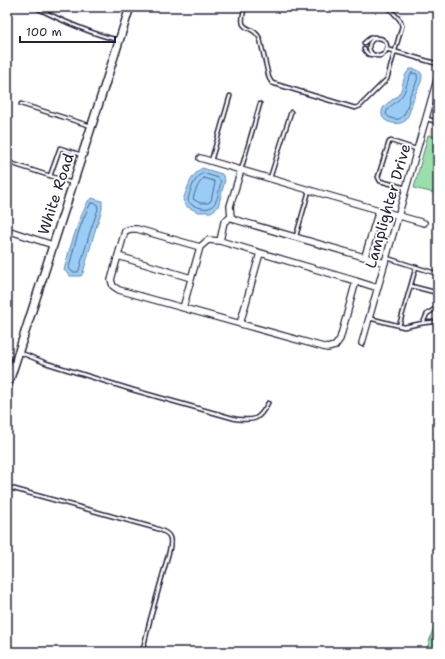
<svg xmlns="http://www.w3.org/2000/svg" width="445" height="659" font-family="'Shantell Sans',sans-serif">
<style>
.built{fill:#f5e4e1}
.green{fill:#9adfab;stroke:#5e8073}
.water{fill:#99cdf6;stroke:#6989ab}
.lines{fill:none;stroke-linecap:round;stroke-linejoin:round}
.shore{stroke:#526686;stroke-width:1}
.service-casing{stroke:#22223b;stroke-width:5.5}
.minor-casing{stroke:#22223b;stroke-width:8}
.tertiary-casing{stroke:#22223b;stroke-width:10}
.service{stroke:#fff;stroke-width:2.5}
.minor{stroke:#fff;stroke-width:5.5}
.tertiary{stroke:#fff;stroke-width:7}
.labels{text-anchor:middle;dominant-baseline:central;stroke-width:3.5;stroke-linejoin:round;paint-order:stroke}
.street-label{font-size:15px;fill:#22223b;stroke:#fff}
</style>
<rect width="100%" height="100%" fill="#fff"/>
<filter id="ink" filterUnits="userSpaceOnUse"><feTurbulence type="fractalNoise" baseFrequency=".025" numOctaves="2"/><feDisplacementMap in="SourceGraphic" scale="8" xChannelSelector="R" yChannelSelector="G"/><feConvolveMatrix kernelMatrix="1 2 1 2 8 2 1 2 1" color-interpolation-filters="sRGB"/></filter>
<g filter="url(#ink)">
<!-- built -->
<path class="built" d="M438,101V138L428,135Z"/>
<!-- green -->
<path class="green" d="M428,135L438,138V194L414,188Z
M438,613V652H426Z"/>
<!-- water -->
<path class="water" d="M410,69C413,69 416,69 419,71C427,76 417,89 415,95C412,102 411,109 408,116C407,117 406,119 405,121C399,126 383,123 382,115C380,104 394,101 399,94C404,86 402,76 410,69Z
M202,168L222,174L225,180L218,207L211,212H198L186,206L183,200C188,187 190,176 202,168Z
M92,198L102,201V209L94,234L83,273L81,276H70L64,270L69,251L79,221L88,201Z"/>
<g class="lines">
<!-- shore -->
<path class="shore" d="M412,73L417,74C419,81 413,89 410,95C408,103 406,122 394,119C390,118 388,117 386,114C388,105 396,104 401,97C407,90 406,80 412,73Z
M203,173L218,178L221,181C218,195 217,214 198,207C194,206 189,204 188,200C190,190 194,178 203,173Z
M204,178L214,181L215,183L211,201L208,203H200L193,199C195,191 198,183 204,178Z
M91,203H93L97,204L98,209L90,232L79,270L78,272H72L69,268C74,246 80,222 91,203Z"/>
<defs>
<path id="service" d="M35,7C62,21 89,33 118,40
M245,7C236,36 253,22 260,39L269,78L272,83L355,108L360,106L387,79L402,26L400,20L388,7
M369 47a9 9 0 1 1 18 0a9 9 0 1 1-18 0Z
M364,43C368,40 370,36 375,37
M364,49C368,55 368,55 376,55
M386,49L438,64
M21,104L91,126
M427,119L438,122
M211,161L230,96
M7,162L72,183
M241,170L260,104
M50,176L60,148L82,155
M270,178L291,112
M406,188L380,181L378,177L389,142L391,141L416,149
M296,236L309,191
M387,258L438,274
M411,286L438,293
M369,318L404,327L423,323L427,314L433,310L438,311
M423,323L433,322
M399,326L416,267
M19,352L46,363L133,390L236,419C255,421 259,420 268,403
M7,487L155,528C170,533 173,536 169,552L150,620L143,649"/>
<path id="minor" d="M200,158L309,190L424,223
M241,170L230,206L231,217L236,220L385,263
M231,217L224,222L220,241L208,240L200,247L137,229H131L125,231L111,280L113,286L119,290L327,348L335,346L340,339L356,281L378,288
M7,230L53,245
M220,241L356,281
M118,256L191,278
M365,256L379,210
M183,308L200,247
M240,324L260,253
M362,343L438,76"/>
<path id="tertiary" d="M7,388L130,7"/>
</defs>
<!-- service casing -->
<use href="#service" class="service-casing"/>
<!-- minor casing -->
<use href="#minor" class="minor-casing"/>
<!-- tertiary casing -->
<use href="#tertiary" class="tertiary-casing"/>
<!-- service -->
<use href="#service" class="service"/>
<!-- minor -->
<use href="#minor" class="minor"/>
<!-- tertiary -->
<use href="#tertiary" class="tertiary"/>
</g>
</g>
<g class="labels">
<!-- street labels -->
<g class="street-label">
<text transform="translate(56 194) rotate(-72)">White Road</text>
<text transform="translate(388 206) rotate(-74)">Lamplighter Drive</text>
</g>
</g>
<!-- margin -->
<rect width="445" height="659" fill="none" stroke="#fff" stroke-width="24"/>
<rect x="12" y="12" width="421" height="635" fill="none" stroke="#22223b" stroke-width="1.5" filter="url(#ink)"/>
<!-- scale -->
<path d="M20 36v6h95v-6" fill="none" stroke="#22223b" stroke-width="2"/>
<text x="26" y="36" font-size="12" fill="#22223b" stroke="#ffffff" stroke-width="3" paint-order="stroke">100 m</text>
</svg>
